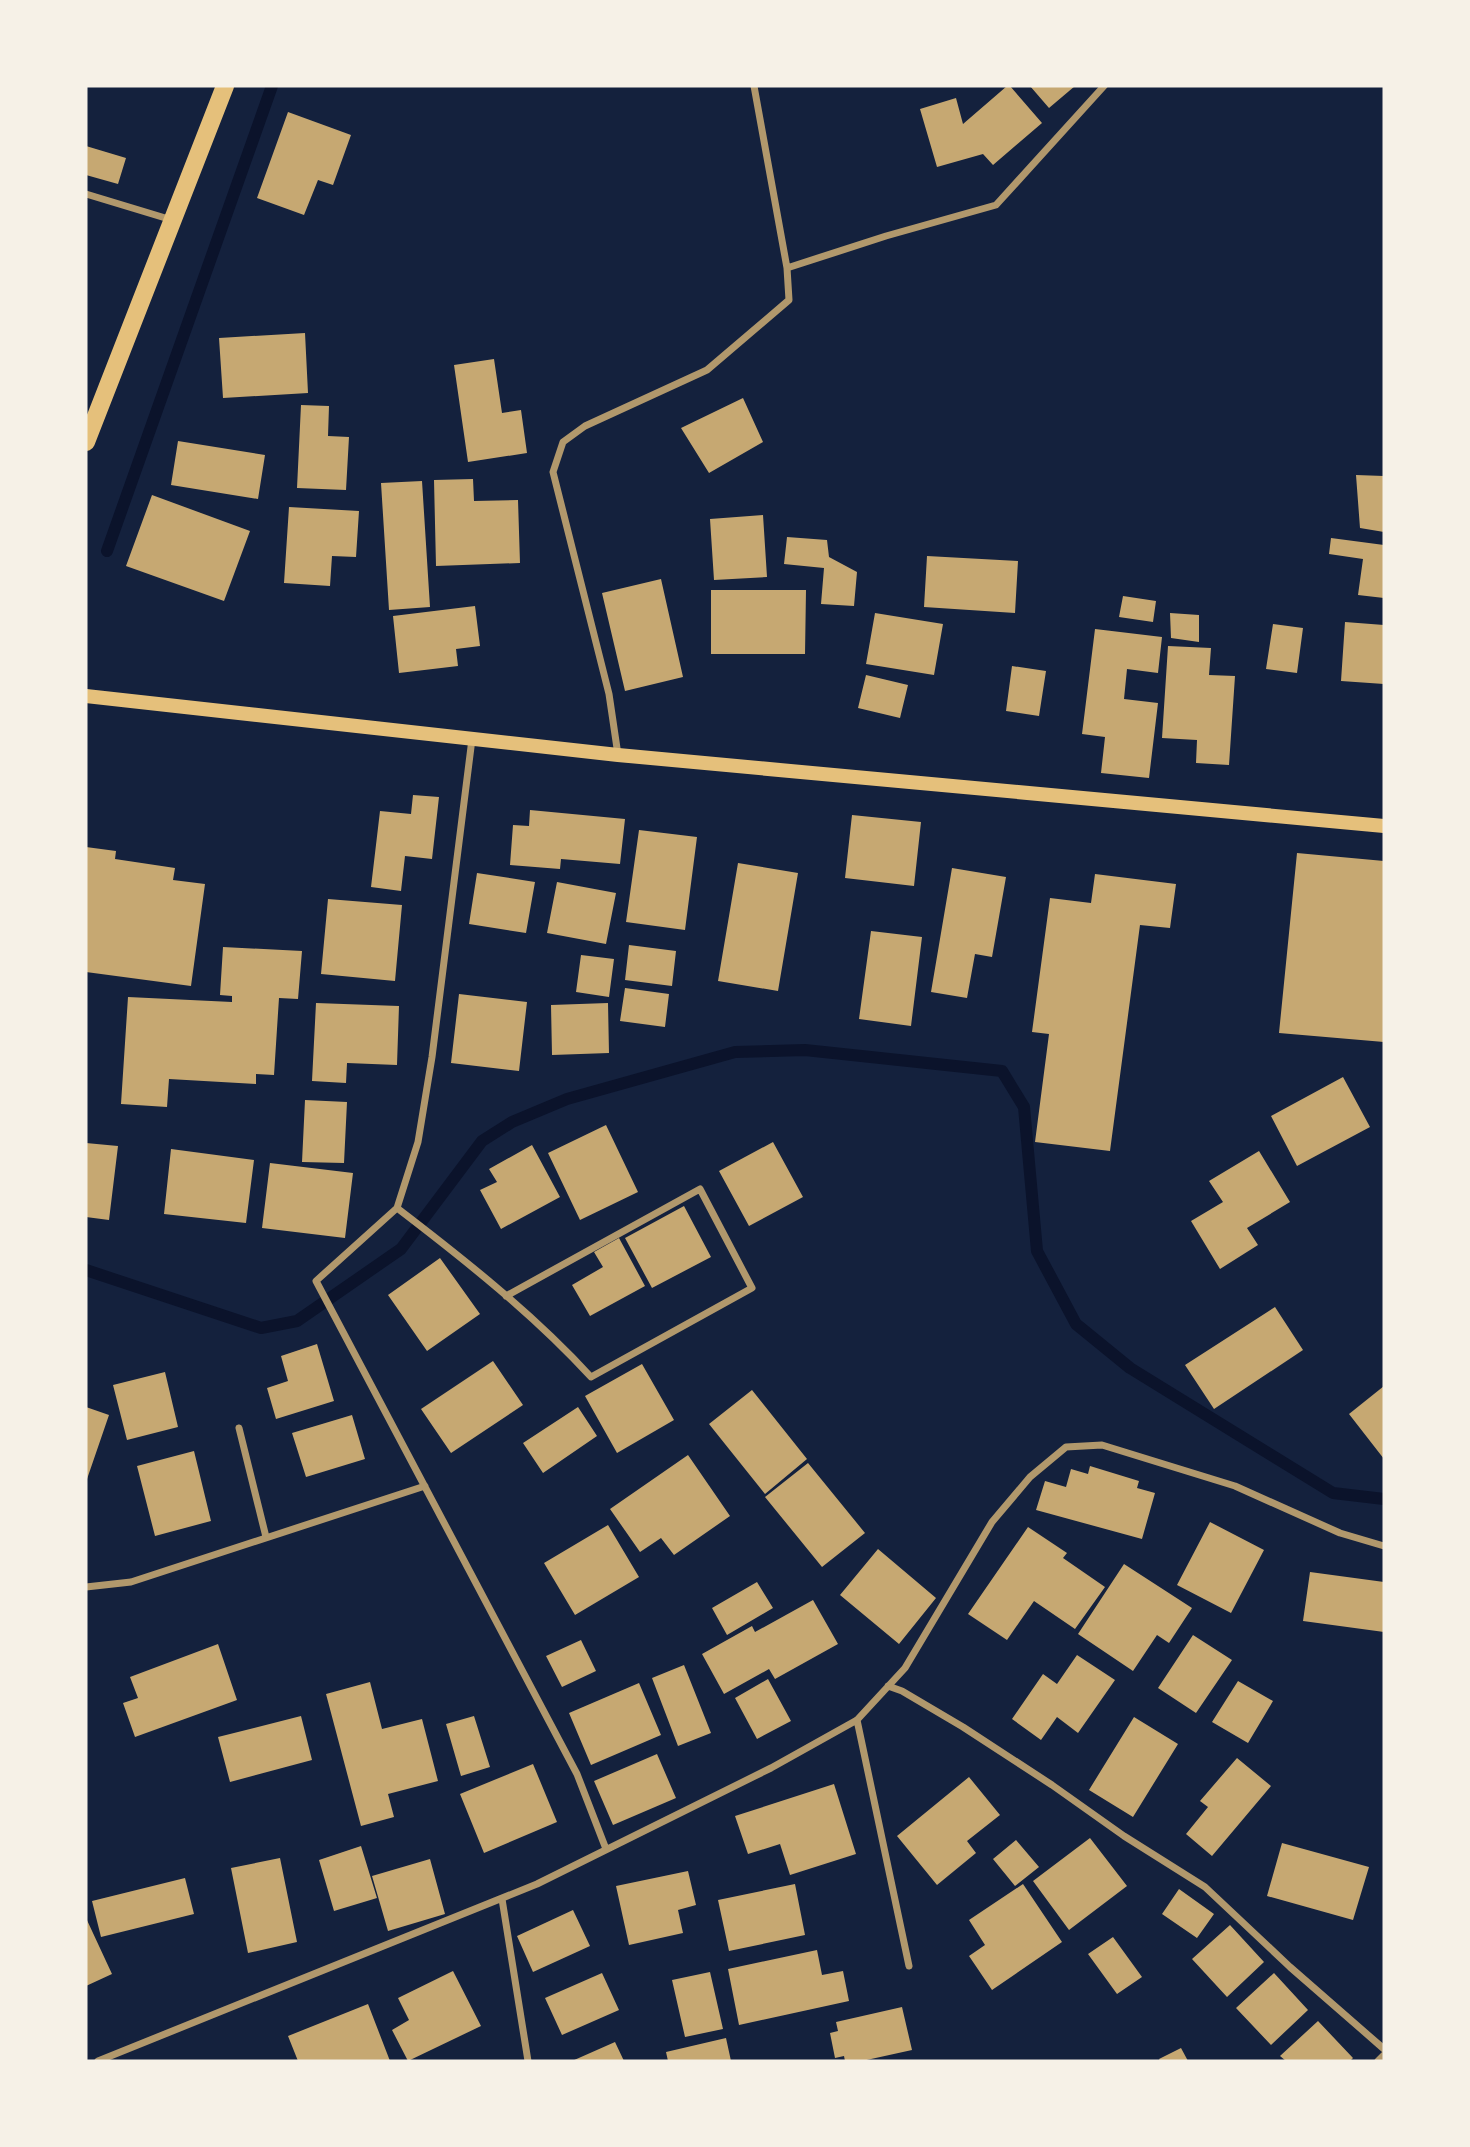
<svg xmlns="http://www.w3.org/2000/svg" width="1470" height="2147" font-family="'Noto Sans',sans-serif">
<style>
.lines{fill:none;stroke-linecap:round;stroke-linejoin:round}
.stream{stroke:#0b132b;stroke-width:12}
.building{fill:#c6a872}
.minor{stroke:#b1986c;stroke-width:7}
.secondary{stroke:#e5c07b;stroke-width:14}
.primary{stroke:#e5c07b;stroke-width:18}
</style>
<rect width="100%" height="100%" fill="#14213d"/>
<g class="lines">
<!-- stream -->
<path class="stream" d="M107,551L272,86
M86,1270L261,1328L297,1321L401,1249L482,1141L512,1122L567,1099L735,1052L805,1050L1002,1071L1024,1107L1037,1251L1076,1324L1130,1368L1333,1493L1384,1499"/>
</g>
<!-- building -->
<path class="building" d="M1007,86H1010L1042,123L993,165L983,154L937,167L920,109L956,98L963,124Z
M1030,86H1075L1049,108Z
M288,112L351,135L333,185L318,180L304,215L257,198Z
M86,146L126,158L118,184L86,175Z
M305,333L308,393L223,398L219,338Z
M494,359L502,413L521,410L527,453L468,462L454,365Z
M743,398L763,442L709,473L681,428Z
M301,405L329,406L328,436L349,437L346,490L297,488Z
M178,441L265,455L258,499L171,485Z
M1356,475L1384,476V532L1360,528Z
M473,479L474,501L518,500L520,563L436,566L434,480Z
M422,481L430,607L389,610L381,483Z
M152,495L250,531L224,601L126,566Z
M289,507L359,511L356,557L332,556L330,586L284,583Z
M763,515L767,577L714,580L710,519Z
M787,537L827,540L829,557L857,572L854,606L821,604L824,568L784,564Z
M1331,538L1384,545V598L1358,595L1363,559L1329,554Z
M927,556L1018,561L1015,613L924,607Z
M661,579L683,677L625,691L602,593Z
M711,590H806L805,654H711Z
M1123,596L1156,601L1153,622L1119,617Z
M475,606L480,646L456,649L458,666L399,673L393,616Z
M875,613L943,624L934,675L866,664Z
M1170,613L1199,615V642L1171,638Z
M1345,622L1384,625V684L1341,681Z
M1273,624L1303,628L1297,673L1266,669Z
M1095,629L1162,637L1158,673L1127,669L1124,699L1158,703L1149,778L1101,773L1105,737L1082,734Z
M1168,646L1211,648L1209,675L1235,676L1229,765L1196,763L1197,740L1162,738Z
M1012,666L1046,671L1039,716L1006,711Z
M866,675L908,685L900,718L858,708Z
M413,795L439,797L432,859L405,856L401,891L371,887L380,811L411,814Z
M530,810L625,819L620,864L561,859L560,869L510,865L513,825L529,826Z
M852,815L921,822L914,886L845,878Z
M639,830L697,837L685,930L626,922Z
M86,847L116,851L115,859L175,868L173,880L205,884L191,986L86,972Z
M1297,853L1384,861V1042L1279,1033Z
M738,863L798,873L778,991L718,981Z
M952,868L1006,877L992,957L975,954L967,998L931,992Z
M477,873L535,882L526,933L469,924Z
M1095,874L1176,884L1170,928L1140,925L1110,1151L1035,1142L1049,1034L1032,1032L1050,898L1091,903Z
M557,882L616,893L606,944L547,933Z
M328,899L402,905L395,981L321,974Z
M871,931L922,937L911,1026L859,1019Z
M629,945L676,951L672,986L625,980Z
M223,947L302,951L298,999L279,998L274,1075L256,1074V1084L169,1079L167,1107L121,1104L128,997L232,1002V996L220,995Z
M581,955L614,959L609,997L576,992Z
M625,988L669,994L665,1027L620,1021Z
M459,994L527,1002L519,1071L451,1063Z
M316,1003L399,1006L397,1065L347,1063L346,1083L312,1081Z
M608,1003L609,1053L552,1055L551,1005Z
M1343,1077L1370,1127L1297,1166L1271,1116Z
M305,1100L347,1102L344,1163L302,1162Z
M606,1125L638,1192L580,1220L548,1153Z
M773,1142L803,1197L749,1226L719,1171Z
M86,1143L118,1146L109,1220L86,1217Z
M532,1145L560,1197L501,1229L480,1190L497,1182L489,1169Z
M171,1149L254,1160L246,1223L164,1214Z
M1259,1151L1290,1202L1247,1228L1258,1245L1220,1269L1191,1221L1223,1202L1209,1181Z
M270,1163L353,1173L345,1238L262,1228Z
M684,1206L711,1257L652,1288L625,1238Z
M619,1238L645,1286L590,1316L572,1285L603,1267L594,1252Z
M440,1258L480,1314L427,1351L388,1295Z
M1275,1307L1303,1350L1214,1409L1185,1365Z
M317,1344L334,1401L276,1419L267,1388L288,1381L281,1356Z
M493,1361L523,1405L451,1453L421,1409Z
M642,1364L674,1420L617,1453L585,1396Z
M165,1372L178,1427L127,1440L113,1385Z
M1384,1386V1459L1349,1414Z
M752,1390L807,1459L765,1494L709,1424Z
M86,1407L109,1415L86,1482Z
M578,1407L597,1436L543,1473L523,1443Z
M352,1415L365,1459L306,1477L292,1433Z
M194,1451L211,1521L155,1536L137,1466Z
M688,1455L730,1516L674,1555L661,1538L640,1552L610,1509Z
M808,1463L865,1533L822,1567L765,1497Z
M1090,1466L1139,1481L1137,1488L1155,1493L1142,1539L1036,1510L1045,1481L1066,1487L1071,1469L1088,1474Z
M1210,1522L1264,1550L1231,1613L1177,1585Z
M608,1525L639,1577L575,1615L544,1563Z
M1028,1527L1067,1553L1063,1558L1105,1587L1075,1629L1034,1601L1007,1640L968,1614Z
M878,1549L936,1598L899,1644L840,1595Z
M1124,1564L1192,1608L1169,1643L1157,1635L1133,1671L1078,1634Z
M1310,1572L1384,1582V1632L1303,1621Z
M757,1582L773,1608L727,1635L712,1608Z
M813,1600L838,1644L775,1679L769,1669L724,1694L702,1654L752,1626L755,1632Z
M1193,1635L1232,1660L1196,1713L1158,1688Z
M581,1640L596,1671L562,1687L546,1656Z
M218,1644L237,1700L135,1737L123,1703L138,1698L130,1677Z
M1077,1655L1115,1680L1078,1733L1057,1717L1041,1740L1012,1719L1043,1674L1057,1684Z
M684,1665L711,1733L678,1746L652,1678Z
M768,1679L791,1721L757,1739L735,1698Z
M1238,1681L1273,1701L1248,1743L1212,1722Z
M370,1682L382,1729L422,1719L438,1781L388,1794L394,1817L361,1826L326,1694Z
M639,1683L661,1735L591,1765L569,1713Z
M301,1716L312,1760L230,1782L218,1737Z
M474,1716L490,1767L461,1776L446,1724Z
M1134,1717L1178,1744L1133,1817L1089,1790Z
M657,1754L676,1798L613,1825L594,1781Z
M1237,1758L1271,1786L1212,1856L1186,1834L1208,1807L1200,1801Z
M533,1764L557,1822L484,1853L460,1794Z
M969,1777L1000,1815L967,1841L976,1853L937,1885L897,1836Z
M834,1784L856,1854L790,1875L780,1844L748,1854L735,1816Z
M1090,1838L1127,1886L1069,1930L1033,1881Z
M1016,1840L1039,1867L1015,1886L993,1859Z
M1282,1843L1369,1867L1353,1920L1267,1896Z
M361,1846L377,1898L334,1911L319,1860Z
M280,1858L297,1942L248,1953L231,1868Z
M430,1859L445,1914L388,1931L372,1876Z
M688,1871L696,1905L678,1910L683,1933L629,1945L616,1886Z
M185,1878L194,1914L101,1937L92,1901Z
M795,1884L805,1935L729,1951L718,1900Z
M1023,1884L1062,1942L992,1990L969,1956L985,1945L969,1920Z
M1179,1889L1214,1914L1197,1938L1162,1914Z
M573,1910L590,1946L533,1972L517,1936Z
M86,1918L112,1974L86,1986Z
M1230,1925L1264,1962L1227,1997L1192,1959Z
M1113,1937L1142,1977L1117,1994L1088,1954Z
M817,1950L822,1975L843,1971L849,2001L739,2025L728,1969Z
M453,1971L481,2026L408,2061L392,2030L409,2020L398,1998Z
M710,1972L723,2029L685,2037L672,1980Z
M602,1973L619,2010L562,2035L545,1998Z
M1274,1973L1308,2010L1271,2045L1236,2008Z
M368,2004L390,2061H298L288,2036Z
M902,2007L912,2050L862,2061H845L844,2056L835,2058L830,2033L838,2031L836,2022Z
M1318,2021L1353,2058L1350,2061H1286L1280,2056Z
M726,2038L731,2061H668L666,2052Z
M615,2042L624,2061H572Z
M1181,2048L1188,2061H1160L1159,2059Z"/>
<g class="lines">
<!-- minor -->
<path class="minor" d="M754,86L787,268L886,236L996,205L1104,86
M86,194L172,220
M472,739L432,1057L418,1142L397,1208L316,1281L577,1774L606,1849
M618,755L609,694L553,472L563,442L585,426L707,370L789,300L787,268
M397,1208C465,1260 533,1314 591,1377L752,1288L700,1189L506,1296
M239,1428L266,1537
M86,1587L131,1582L425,1486
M888,1686L902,1691L963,1727L1052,1785L1124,1836L1205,1887L1290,1967L1384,2049
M857,1720L909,1966
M502,1899L528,2061
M98,2061L537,1884L771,1768L857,1720L905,1668L992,1522L1030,1477L1066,1447L1102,1445L1235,1486L1340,1533L1384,1546
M1378,2061L1384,2055"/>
<!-- secondary -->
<path class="secondary" d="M86,696L618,755L1384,826"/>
<!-- primary -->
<path class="primary" d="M86,442L225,86"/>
</g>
<!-- border -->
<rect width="1470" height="2147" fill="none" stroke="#f6f1e7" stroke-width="175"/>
</svg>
